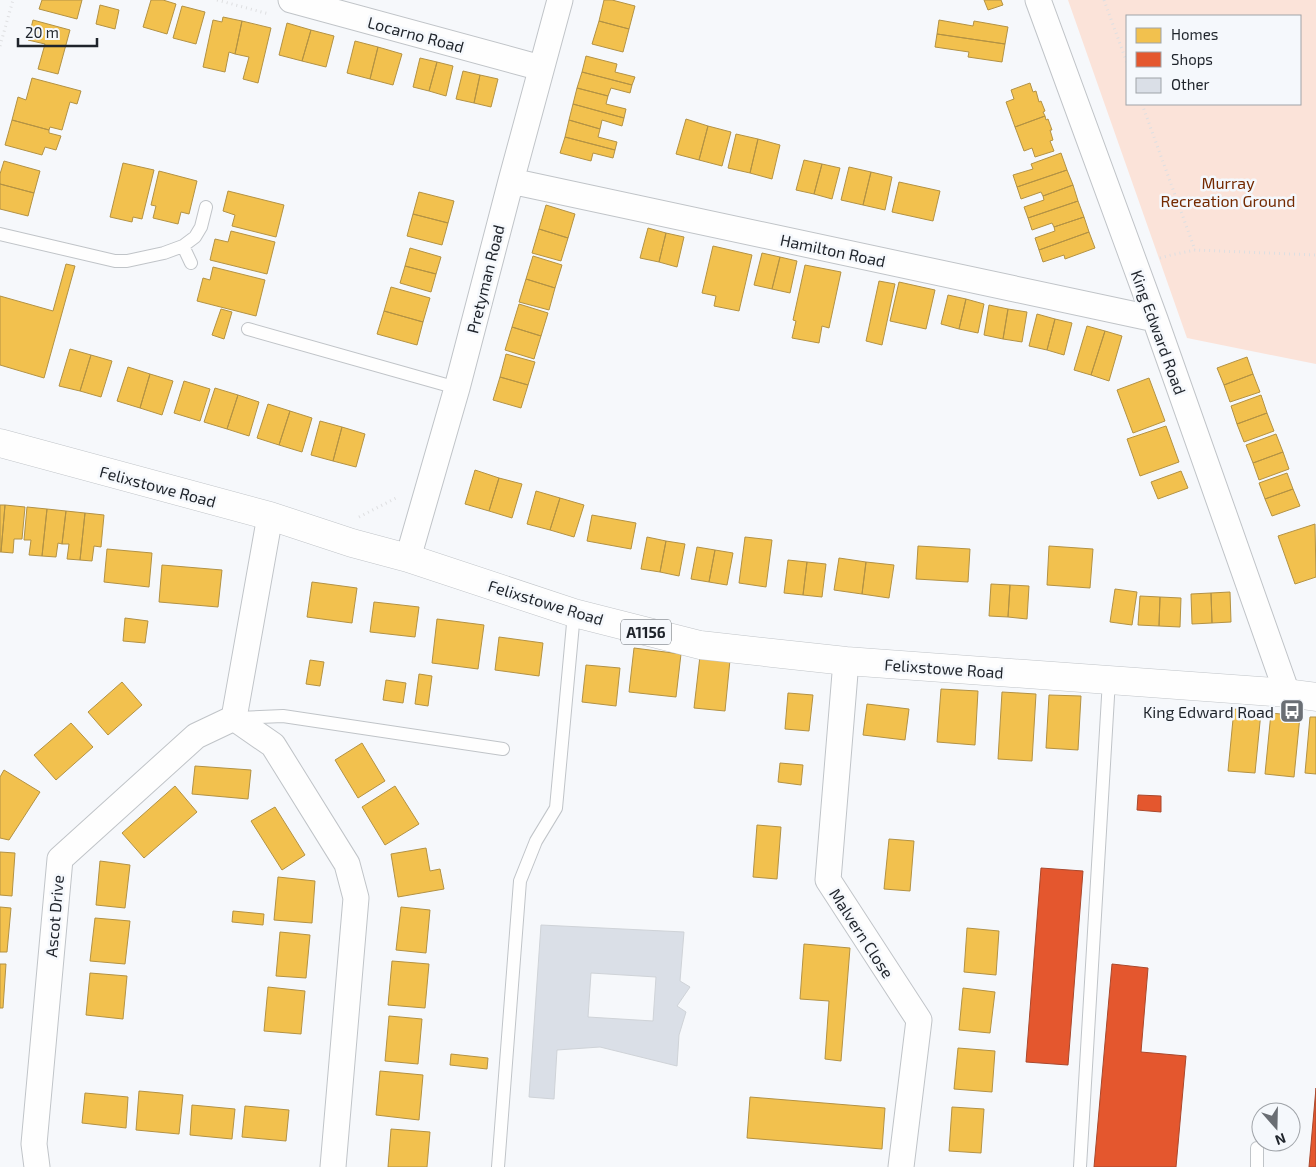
<svg xmlns="http://www.w3.org/2000/svg" width="1316" height="1167" font-family="'Exo 2',sans-serif">
<style>
.green{fill:#fbe3d9;fill-rule:evenodd}
.homes{fill:#f2c14e;stroke:#b39244}
.shops{fill:#e4572e;stroke:#a9482d}
.building{fill:#dadfe7;stroke:#cfd3d8;fill-rule:evenodd}
.lines{fill:none;stroke-linecap:round;stroke-linejoin:round}
.lane-casing{stroke:#c0c4c8;stroke-width:14}
.street-casing{stroke:#c0c4c8;stroke-width:27}
.primary-casing{stroke:#c0c4c8;stroke-width:29}
.path{stroke:#dedfe1;stroke-width:3;stroke-dasharray:1 4;stroke-linecap:butt}
.lane{stroke:#fefefe;stroke-width:12}
.street{stroke:#fefefe;stroke-width:25}
.primary{stroke:#fefefe;stroke-width:28}
.labels{text-anchor:middle;dominant-baseline:central;stroke-width:5;stroke-linejoin:round;paint-order:stroke}
.shield{fill:#f5f8fc;stroke:#5f646a;stroke-width:1}
.shield-label{font-size:15px;font-weight:bold;fill:#1f242b}
.street-label{font-size:16px;fill:#1f242b;stroke:#f5f8fc}
.park-label{font-size:16px;fill:#742a01;stroke:#f5f8fc}
.poi-label{font-size:16px;fill:#1f242b;stroke:#f5f8fc;text-anchor:end}
</style>
<rect width="100%" height="100%" fill="#f6f8fb"/>
<!-- green -->
<path class="green" d="M1068,0H1316V364L1187,338ZM1127,16H1300V104H1127Z"/>
<!-- homes -->
<path class="homes" d="M42,0H82L77,19L39,9Z
M151,0H163L176,4L167,34L143,27Z
M604,0H612L635,6L629,29L599,21Z
M984,0H1001L1003,5L988,10Z
M100,5L119,10L115,29L96,24Z
M182,6L205,12L196,44L173,38Z
M223,17L242,21L235,54L229,52L225,72L203,67L213,20L222,22Z
M33,20L70,30L58,74L38,69L45,44L28,40Z
M939,20L973,26L974,21L1008,27L1005,44L937,34Z
M242,21L271,28L258,83L243,79L249,57L235,54Z
M599,21L629,29L623,52L592,44Z
M287,23L311,30L302,61L279,55Z
M311,30L334,36L326,67L302,61Z
M937,34L1005,44L1002,62L968,57L969,52L935,47Z
M355,41L378,47L370,79L347,73Z
M378,47L402,54L393,85L370,79Z
M586,56L617,64L615,72L635,77L632,85L582,72Z
M420,58L437,62L429,91L413,87Z
M437,62L453,66L446,96L429,91Z
M463,71L480,75L474,103L456,99Z
M582,72L632,85L630,93L611,88L608,96L577,88Z
M480,75L498,79L491,107L474,103Z
M32,78L81,91L77,104L70,102L62,130L50,127L49,130L12,120L18,97L26,100Z
M1030,83L1033,92L1036,91L1039,102L1041,101L1045,111L1043,112L1045,116L1015,127L1006,102L1014,99L1011,90Z
M577,88L608,96L606,104L626,109L624,118L573,104Z
M573,104L624,118L622,126L602,120L600,129L569,120Z
M1045,116L1046,120L1048,119L1052,130H1050L1053,140L1050,141L1054,151L1035,157L1032,148L1024,151L1015,127Z
M686,119L708,126L699,160L676,154Z
M12,120L49,130V133L61,136L56,150L45,147L42,155L5,145Z
M569,120L600,129L598,137L617,142L615,150L565,137Z
M708,126L731,132L722,166L699,160Z
M736,134L758,139L750,173L728,168Z
M565,137L615,150L613,158L593,153L591,161L560,153Z
M758,139L780,145L772,179L750,173Z
M1061,153L1067,170L1017,187L1013,175L1033,169L1031,164Z
M804,160L822,164L814,194L796,190Z
M4,161L40,171L34,193L0,184V174Z
M123,163L154,170L142,219L133,217L132,222L110,217Z
M822,164L840,168L832,199L814,194Z
M849,167L871,172L863,205L841,200Z
M1067,170L1073,185L1043,196L1041,192L1021,199L1017,187Z
M159,171L197,181L189,214L181,212L178,224L153,218L156,206L151,205Z
M871,172L892,177L885,210L863,205Z
M899,182L940,191L933,221L892,212Z
M0,184L34,193L28,216L0,209Z
M1073,185L1078,201L1028,218L1024,207L1044,200L1043,196Z
M228,191L284,205L276,237L232,226L235,215L223,211Z
M419,192L454,201L448,223L413,214Z
M1078,201L1084,217L1054,227L1052,223L1032,230L1028,218Z
M546,205L575,214L568,238L539,229Z
M413,214L448,223L442,245L407,236Z
M1084,217L1089,232L1039,250L1035,238L1055,231L1054,227Z
M648,228L666,233L659,262L640,258Z
M539,229L568,238L561,261L532,253Z
M231,231L275,242L267,274L210,260L215,239L228,242Z
M1089,232L1095,248L1065,259L1064,255L1043,262L1039,250Z
M666,233L684,237L677,267L659,262Z
M713,246L752,255L739,311L714,306L716,296L702,293Z
M410,248L441,257L436,274L405,266Z
M762,253L780,257L772,289L754,285Z
M533,256L562,265L555,288L526,279Z
M780,257L797,261L790,293L772,289Z
M66,264L75,266L44,378L0,365V296L53,311Z
M805,265L841,272L829,328L822,326L819,343L792,338L796,321L793,320Z
M405,266L436,274L431,292L400,283Z
M213,267L265,280L256,316L197,301L203,278L210,280Z
M526,279L555,288L549,310L519,302Z
M879,281L895,284L882,345L866,341Z
M899,282L935,290L926,329L890,321Z
M391,287L430,298L423,322L384,311Z
M948,295L966,299L959,329L941,324Z
M966,299L984,304L978,333L959,329Z
M519,304L548,313L541,336L512,327Z
M989,305L1008,309L1003,339L984,335Z
M221,309L232,312L224,339L212,335Z
M1008,309L1027,312L1022,342L1003,339Z
M384,311L423,322L417,345L377,334Z
M1037,314L1055,319L1047,350L1029,346Z
M1055,319L1072,323L1064,355L1047,350Z
M1087,326L1105,331L1091,375L1074,370Z
M512,327L541,336L534,359L505,350Z
M1105,331L1122,336L1109,381L1091,375Z
M70,349L91,355L80,391L59,386Z
M506,354L535,362L528,385L500,377Z
M91,355L112,361L101,397L80,391Z
M1247,357L1253,374L1224,385L1217,368Z
M128,367L150,374L140,408L117,401Z
M150,374L173,381L162,415L140,408Z
M1253,374L1260,392L1230,402L1224,385Z
M500,377L528,385L521,408L493,400Z
M1149,378L1165,421L1133,433L1117,390Z
M184,381L210,389L200,421L174,413Z
M215,388L238,395L227,429L204,422Z
M238,395L259,402L249,436L227,429Z
M1261,395L1267,413L1237,424L1231,406Z
M268,404L290,411L279,445L257,438Z
M290,411L312,418L302,452L279,445Z
M1267,413L1274,431L1244,442L1237,424Z
M320,421L342,427L333,461L311,455Z
M1166,426L1179,462L1140,476L1127,439Z
M342,427L365,434L356,467L333,461Z
M1276,434L1283,452L1253,463L1246,445Z
M1283,452L1289,469L1259,480L1253,463Z
M475,470L499,478L489,511L465,504Z
M1181,471L1188,488L1158,499L1151,482Z
M1287,473L1293,489L1265,499L1259,483Z
M499,478L522,484L512,518L489,511Z
M1293,489L1300,506L1272,516L1265,499Z
M536,491L560,498L550,530L527,524Z
M560,498L584,505L574,537L550,530Z
M0,505H5L1,552H0Z
M5,505L25,507L22,539H14L13,553L1,552Z
M27,507L47,509L42,556L29,555L31,540H24Z
M47,509L66,511L62,544L58,543L56,557L42,556Z
M66,511L85,513L80,560L67,559L69,544H62Z
M85,513L104,515L101,547L94,546L92,561L80,560Z
M592,515L636,523L631,549L587,541Z
M1315,524L1316,577L1295,584L1278,536Z
M647,537L666,541L660,572L641,569Z
M745,537L772,540L766,587L739,583Z
M666,541L685,544L679,576L660,572Z
M918,546L970,549L968,582L916,579Z
M1049,546L1093,549L1090,588L1047,585Z
M697,547L715,550L709,582L691,579Z
M107,549L152,553L149,587L104,582Z
M715,550L733,553L727,585L709,582Z
M839,558L866,562L862,594L834,590Z
M788,560L807,562L803,595L784,593Z
M807,562L826,564L822,597L803,595Z
M866,562L894,565L889,598L862,594Z
M162,565L222,570L218,607L159,602Z
M312,582L357,588L352,623L307,617Z
M991,584L1010,585L1008,617L989,616Z
M1010,585L1029,586L1027,619L1008,617Z
M1115,589L1137,592L1132,625L1110,622Z
M1230,592L1231,622L1212,623L1211,593Z
M1211,593L1212,623L1192,624L1191,594Z
M1140,596L1160,597L1159,626L1138,625Z
M1160,597L1181,598L1180,627L1159,626Z
M374,602L419,607L415,637L370,632Z
M125,618L148,621L145,643L123,641Z
M437,619L484,625L478,669L432,663Z
M499,637L543,643L539,676L495,670Z
M634,648L681,654L676,697L629,692Z
M700,656L730,660L725,711L694,708Z
M310,660L324,662L320,686L306,684Z
M586,665L620,668L616,706L582,702Z
M419,674L432,676L428,706L415,704Z
M386,680L406,683L403,703L383,700Z
M122,682L142,705L108,735L88,712Z
M941,689L978,691L975,745L937,742Z
M1002,692L1036,694L1032,761L998,759Z
M788,693L813,695L809,731L785,729Z
M1049,695L1081,696L1078,750L1046,748Z
M867,704L909,709L905,740L863,735Z
M1234,709L1261,712L1255,773L1228,771Z
M1271,713L1300,716L1294,777L1265,774Z
M1310,717H1316V774L1305,773Z
M71,723L93,747L56,780L34,755Z
M362,743L385,781L358,798L335,760Z
M780,763L803,765L801,785L778,782Z
M195,766L251,770L248,799L192,794Z
M4,770L40,792L9,840L0,838V777Z
M175,786L197,812L144,858L122,833Z
M395,786L419,824L385,845L362,807Z
M275,807L305,855L282,870L251,821Z
M757,825L781,827L777,879L753,877Z
M889,839L914,841L910,891L884,889Z
M426,848L430,871L440,869L444,889L398,897L391,854Z
M0,852L15,853L12,896L0,895Z
M100,861L130,865L125,908L96,905Z
M278,877L315,881L312,923L274,920Z
M0,907L11,908L7,952H0Z
M401,907L430,910L426,953L396,950Z
M233,911L264,914L263,925L232,922Z
M95,918L130,921L125,964L90,961Z
M967,928L999,931L996,975L964,972Z
M280,932L310,935L306,978L276,976Z
M804,944L850,948L841,1061L825,1059L829,1001L800,999Z
M392,961L429,964L425,1008L388,1005Z
M0,964H6L3,1008H0Z
M90,973L127,976L123,1019L86,1015Z
M268,987L305,991L301,1034L264,1031Z
M963,988L995,992L990,1033L959,1030Z
M389,1016L422,1019L418,1064L385,1061Z
M958,1048L995,1051L992,1092L954,1089Z
M451,1054L488,1058L487,1069L450,1065Z
M380,1071L423,1075L419,1120L376,1115Z
M139,1091L183,1095L179,1134L136,1130Z
M85,1093L128,1097L126,1128L82,1123Z
M750,1097L885,1108L882,1149L747,1138Z
M192,1105L235,1109L232,1139L190,1135Z
M245,1106L289,1110L286,1141L242,1137Z
M952,1107L984,1109L981,1153L949,1151Z
M391,1129L430,1132L427,1167H388Z"/>
<!-- shops -->
<path class="shops" d="M1138,795L1161,796V812L1137,810Z
M1041,868L1083,871L1068,1065L1026,1062Z
M1112,964L1148,968L1141,1052L1186,1056L1176,1167H1094Z
M1316,1088V1167H1309Z"/>
<!-- building -->
<path class="building" d="M541,925L684,932L680,981L690,987L677,1006L686,1012L679,1035L677,1066L600,1047L557,1050L554,1099L529,1097ZM591,973L656,977L653,1021L588,1017Z"/>
<g class="lines">
<defs>
<path id="lane" d="M0,234L115,261H127L164,253L183,246L195,237L201,227L206,207
M183,246L191,263
M248,329L457,388
M238,718L283,716L503,749
M498,1167L520,881L536,841L556,808L574,613
M1080,1167L1109,680
M1257,1167V1148"/>
<path id="street" d="M291,0L541,68
M1038,0L1155,319L1287,693
M511,181L1155,319
M408,558L457,388L511,181L560,0
M846,661L828,880L919,1020L901,1167
M234,718L273,745L347,864L356,898L333,1167
M234,718L270,516
M37,1167L34,1144L60,859L196,736L234,718"/>
<path id="primary" d="M0,443L270,516L352,543L408,558L574,613L700,645L846,661L1287,693L1316,697"/>
</defs>
<!-- lane casing -->
<use href="#lane" class="lane-casing"/>
<!-- street casing -->
<use href="#street" class="street-casing"/>
<!-- primary casing -->
<use href="#primary" class="primary-casing"/>
<!-- path -->
<path class="path" d="M217,0L269,14
M1104,0L1127,63
M0,46L13,0
M1142,104L1195,250
M1160,258L1171,255L1195,250L1316,255
M359,517L398,497"/>
<!-- lane -->
<use href="#lane" class="lane"/>
<!-- street -->
<use href="#street" class="street"/>
<!-- primary -->
<use href="#primary" class="primary"/>
</g>
<!-- icons -->
<defs>
<symbol id="bus-square" viewBox="-11 -11 22 22"><rect x="-9" y="-9" width="18" height="18" rx="4" fill="#6a6e74" stroke="#f5f8fc"/><path d="M-5-6H5V4H4V6H2V4H-2V6H-4V4H-5ZM-3.5-4V0h7V-4ZM-3.5 1.2v1.5H-2V1.2ZM2 1.2v1.5H3.5V1.2Z" fill="#fff"/></symbol>
</defs>
<g fill-rule="evenodd">
<use href="#bus-square" x="1278" y="697" width="28" height="28"/>
</g>
<g class="labels">
<!-- shield labels -->
<rect class="shield" x="621" y="619.5" width="50" height="25" rx="4"/>
<g class="shield-label">
<text x="646" y="632">A1156</text>
</g>
<!-- street labels -->
<g class="street-label">
<text transform="translate(416 34) rotate(15)">Locarno Road</text>
<text transform="translate(833 250) rotate(12)">Hamilton Road</text>
<text transform="translate(485 279) rotate(-76)">Pretyman Road</text>
<text transform="translate(1159 332) rotate(70)">King Edward Road</text>
<text transform="translate(158 486) rotate(15)">Felixstowe Road</text>
<text transform="translate(546 602) rotate(17)">Felixstowe Road</text>
<text transform="translate(944 668) rotate(4)">Felixstowe Road</text>
<text transform="translate(54 916) rotate(-85)">Ascot Drive</text>
<text transform="translate(862 933) rotate(57)">Malvern Close</text>
</g>
<!-- park labels -->
<g class="park-label">
<text x="1228" y="182">Murray<tspan x="1228" dy="18">Recreation Ground</tspan></text>
</g>
<!-- poi labels -->
<g class="poi-label">
<text x="1274" y="711">King Edward Road</text>
</g>
</g>
<!-- legend -->
<rect x="1126" y="15" width="175" height="90" fill="#f5f8fc" stroke="#9fa3a8"/>
<rect x="1136" y="28" width="25" height="15" fill="#f2c14e" stroke="#9fa3a8"/>
<text x="1171" y="40" font-size="15" fill="#1f242b">Homes</text>
<rect x="1136" y="52" width="25" height="15" fill="#e4572e" stroke="#9fa3a8"/>
<text x="1171" y="65" font-size="15" fill="#1f242b">Shops</text>
<rect x="1136" y="78" width="25" height="15" fill="#dadfe7" stroke="#9fa3a8"/>
<text x="1171" y="90" font-size="15" fill="#1f242b">Other</text>
<!-- north arrow -->
<g transform="translate(1276 1127) rotate(160)"><circle r="24" fill="#f5f8fc" stroke="#9fa3a8"/>
<path d="M0-4L9 19L0 12L-9 19Z" fill="#6a6e74"/>
<text y="-8" font-size="14" font-weight="bold" text-anchor="middle" fill="#1f242b">N</text>
</g>
<!-- scale -->
<path d="M18 38v8h79v-8" fill="none" stroke="#1f242b" stroke-width="2.5"/>
<text x="25" y="38" font-size="15" fill="#1f242b" stroke="#f5f8fc" stroke-width="4" paint-order="stroke">20 m</text>
</svg>
